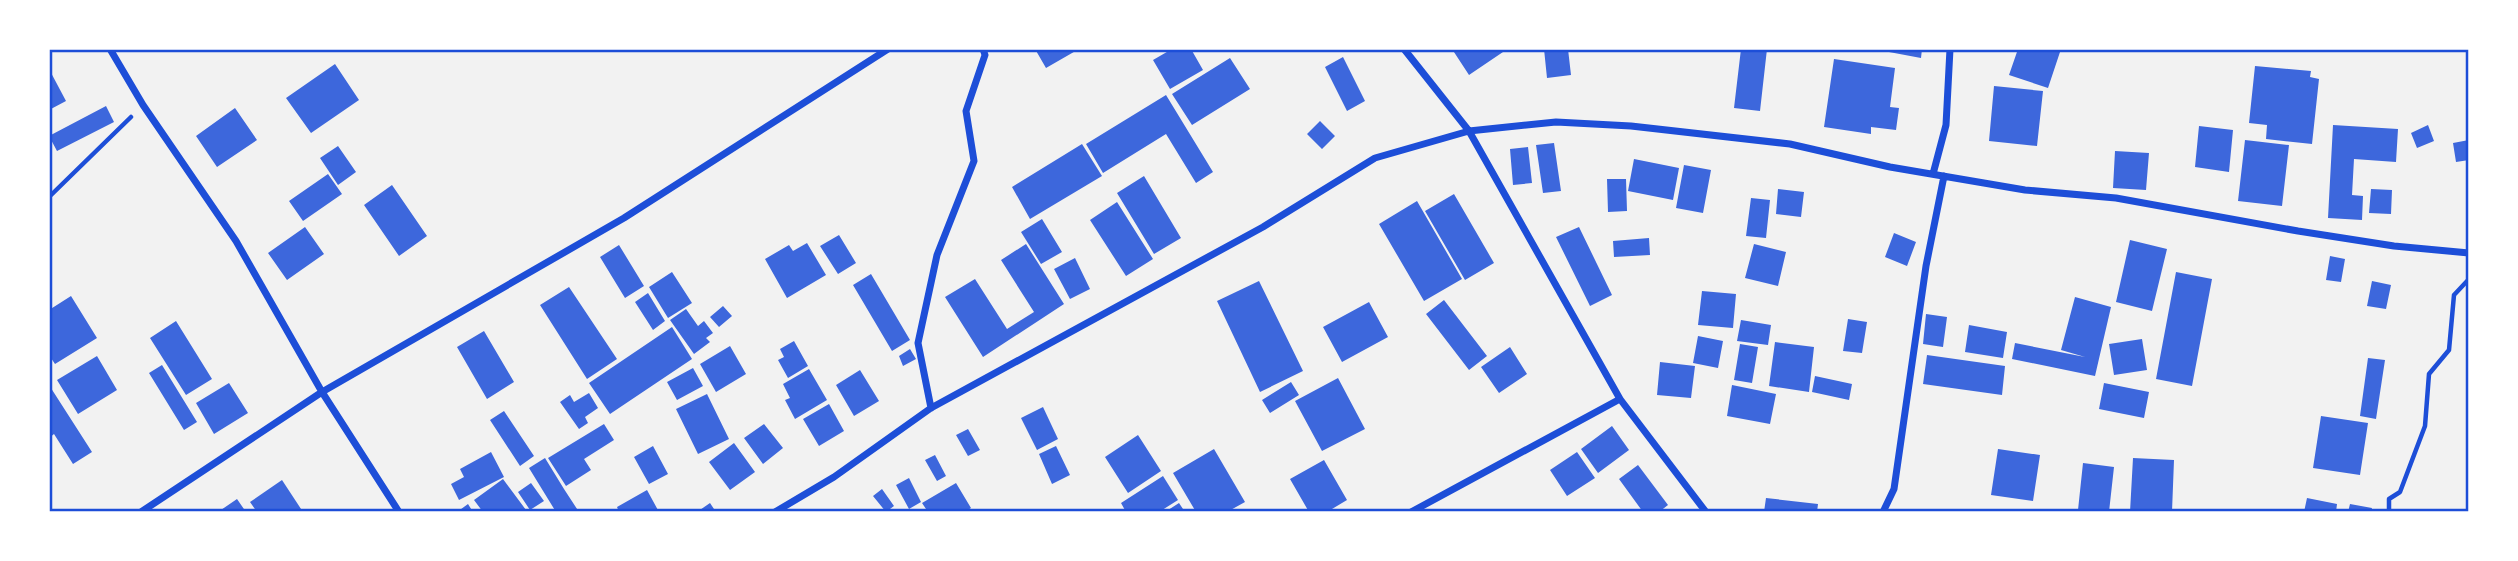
<svg xmlns="http://www.w3.org/2000/svg" width="2518" height="561" font-family="'Alegreya Sans',sans-serif">
<style>
.building{fill:#3d67dc}
.lines{fill:none;stroke-linecap:round;stroke-linejoin:round}
.path{stroke:#1d4ed8;stroke-width:4.5}
.minor{stroke:#1d4ed8;stroke-width:7}
.neatline{fill:none;stroke:#1d4ed8;stroke-width:2.5}
</style>
<rect width="100%" height="100%" fill="#f2f2f2"/>
<!-- building -->
<path class="building" d="M1035,49H1079L1046,68Z
M1172,49H1191L1203,70L1170,89L1153,60Z
M1452,49H1501L1503,52L1469,75Z
M1544,49H1568L1571,75L1547,78Z
M1741,49H1767L1760,111L1734,108Z
M1873,49H1922L1921,58Z
M2018,49H2061L2048,88L2009,75Z
M1343,57L1365,101L1347,111L1325,67Z
M1230,58L1250,89L1192,125L1172,94Z
M1834,59L1895,68L1890,107L1899,108L1896,130L1871,127V134L1824,127Z
M335,64L359,100L311,133L286,98Z
M2255,66L2311,71L2310,77L2319,79L2312,144L2266,139L2267,125L2249,123Z
M49,69L66,101L49,110Z
M1994,86L2043,91L2037,146L1989,141Z
M1166,95L1213,172L1196,183L1166,134L1103,173L1086,144Z
M106,106L114,122L57,151L49,136Z
M235,108L257,140L217,167L196,136Z
M1320,121L1335,136L1322,149L1307,134Z
M2333,125L2398,129L2396,162L2354,159L2352,195L2363,196L2362,220L2328,218Z
M2428,125L2434,141L2417,148L2411,133Z
M2199,126L2233,130L2229,172L2195,167Z
M2245,140L2289,145L2282,206L2238,201Z
M2469,140V160L2456,162L2453,143Z
M1554,143L1561,191L1543,193L1536,145Z
M1082,144L1102,176L1030,219L1012,187Z
M338,146L356,172L338,185L320,158Z
M1528,147L1532,183L1513,185L1510,149Z
M2115,151L2149,153L2146,190L2113,188Z
M1634,159L1679,168L1673,200L1628,191Z
M1684,165L1711,170L1703,213L1676,208Z
M328,174L342,194L303,221L289,201Z
M1144,176L1181,238L1154,254L1117,193Z
M1607,179H1626L1627,211L1608,212Z
M392,185L427,236L399,256L364,205Z
M1778,189L1804,192L1801,217L1776,214Z
M2371,189L2392,190L2391,214L2369,213Z
M1454,194L1494,263L1465,280L1425,211Z
M1751,198L1770,200L1766,238L1746,236Z
M1417,201L1462,279L1424,301L1379,224Z
M1117,202L1153,259L1126,276L1090,220Z
M1042,219L1062,252L1041,264L1021,232Z
M305,227L324,254L287,280L268,253Z
M1579,227L1612,295L1590,306L1556,237Z
M1894,233L1916,242L1907,266L1885,257Z
M839,235L856,263L838,274L820,246Z
M1649,238L1650,255L1614,257L1613,241Z
M2130,240L2167,249L2152,311L2116,302Z
M807,243L826,275L787,298L765,259L789,245L793,251Z
M1026,244L1064,304L983,357L945,297L975,279L1007,329L1034,312L1001,260Z
M1754,244L1786,252L1778,286L1745,278Z
M619,245L644,286L625,298L600,257Z
M2330,256L2345,259L2341,282L2326,280Z
M1075,258L1090,289L1070,299L1054,269Z
M672,272L692,303L668,318L649,287Z
M2176,272L2212,279L2192,386L2156,379Z
M871,274L910,340L892,351L853,285Z
M1259,281L1303,371L1260,392L1217,301Z
M2372,281L2391,285L2386,309L2367,306Z
M569,287L617,359L587,379L540,305Z
M1702,291L1736,294L1733,328L1698,325Z
M648,293L665,321L653,330L635,302Z
M71,296L97,338L55,364L49,355V310Z
M2075,297L2111,307L2095,376L2012,359L2015,343L2085,357L2061,350Z
M1444,300L1487,356L1469,370L1426,314Z
M1369,302L1388,337L1342,362L1323,327Z
M723,306L732,316L719,327L710,317Z
M686,309L698,326L704,321L713,333L706,338L710,342L694,354L670,320Z
M1926,314L1947,317L1943,347L1923,344Z
M1848,319L1867,322L1862,353L1843,351Z
M1741,320L1771,325L1768,345L1737,341Z
M176,321L212,379L186,395L150,338Z
M1969,325L2007,332L2003,358L1965,352Z
M672,327L692,359L610,414L589,383Z
M484,331L514,382L487,399L457,347Z
M1698,336L1723,341L1718,368L1693,363Z
M2142,339L2147,370L2114,375L2109,344Z
M794,341L808,366L788,378L778,360L784,357L780,349Z
M1775,342L1814,347L1809,392L1769,386Z
M1740,344L1758,347L1752,383L1734,380Z
M730,346L746,374L716,392L700,364Z
M1510,347L1527,374L1499,393L1481,367Z
M910,349L916,359L903,366L899,356Z
M1927,355L2005,366L2002,395L1923,384Z
M97,356L117,390L78,414L57,380Z
M2368,358L2385,360L2376,419L2360,416Z
M1660,362L1695,366L1691,398L1657,395Z
M162,365L197,422L184,430L149,373Z
M693,368L703,386L677,400L667,382Z
M809,369L827,400L795,419L785,400L790,398L783,384Z
M860,370L879,401L854,416L836,385Z
M1815,376L1852,384L1849,400L1812,392Z
M1338,378L1365,429L1322,451L1295,401Z
M1291,382L1299,395L1270,413L1262,400Z
M229,383L248,413L214,434L196,403Z
M2104,383L2149,392L2144,418L2099,409Z
M49,385L92,452L73,464L54,434L49,438Z
M1732,385L1776,394L1770,424L1727,416Z
M589,393L598,408L585,417L588,423L579,429L560,402L570,395L574,402Z
M707,394L729,439L698,454L676,409Z
M829,404L844,431L819,446L803,419Z
M1043,407L1058,439L1037,450L1021,418Z
M504,411L534,456L520,466L490,420Z
M2321,416L2368,423L2360,475L2313,468Z
M604,424L614,440L584,459L591,470L566,486L548,458Z
M764,424L783,448L763,464L744,438Z
M1612,426L1629,450L1598,473L1581,449Z
M968,429L980,450L968,456L956,435Z
M1138,435L1161,471L1128,493L1105,457Z
M734,443L755,472L730,490L709,462Z
M653,446L668,474L649,484L634,457Z
M1056,446L1070,475L1052,484L1039,454Z
M1214,449L1245,502L1227,512H1196L1173,473Z
M1998,449L2040,455L2033,501L1991,495Z
M491,452L504,477L459,500L451,484L464,477L460,469Z
M1577,452L1595,478L1567,496L1550,470Z
M935,455L946,476L937,481L925,460Z
M545,458L564,489L579,512H556L529,468Z
M2133,458L2174,460L2172,512H2130Z
M1324,460L1347,500L1327,512H1309L1290,479Z
M2083,463L2114,467L2109,512L2078,510Z
M1638,465L1668,505L1659,512H1643L1619,479Z
M1163,476L1178,500L1159,512H1126L1121,503Z
M909,478L921,502L909,509L896,485Z
M503,479L526,510L483,512L474,500Z
M282,480L303,512H257L250,502Z
M531,483L544,501L530,510L518,492Z
M956,483L971,508L965,512H928L922,503Z
M882,489L894,506L886,512L873,496Z
M647,490L659,512H619L617,507Z
M1766,498L1818,504L1817,512H1764Z
M2307,498L2337,504L2336,512H2304Z
M237,499L246,512H218Z
M710,503L716,512H697Z
M1179,503L1185,512H1165Z
M468,504L473,512H457Z
M2350,504L2372,508L2371,512H2348Z"/>
<g class="lines">
<!-- path -->
<path class="path" d="M49,197L131,117
M2389,512V499L2400,492L2425,426L2429,374L2449,350L2454,295L2469,279"/>
<!-- minor -->
<path class="minor" d="M110,49L143,105L236,241L322,392L399,512
M1404,49L1469,131L1620,399L1706,512
M1933,174L1946,125L1950,49
M931,408L918,343L937,255L974,161L966,111L985,55L983,49
M141,512L322,392L624,218L888,49
M775,512L834,477L931,408L1263,227L1375,158L1469,131L1556,122L1631,126L1790,144L1890,167L2025,190L2116,198L2298,231L2394,246L2469,253
M1411,512L1620,399
M1883,512L1894,489L1926,266L1944,176"/>
</g>
<!-- border -->
<rect width="2518" height="561" fill="none" stroke="#ffffff" stroke-width="102"/>
<rect x="51" y="51" width="2416" height="459" class="neatline"/>
</svg>
